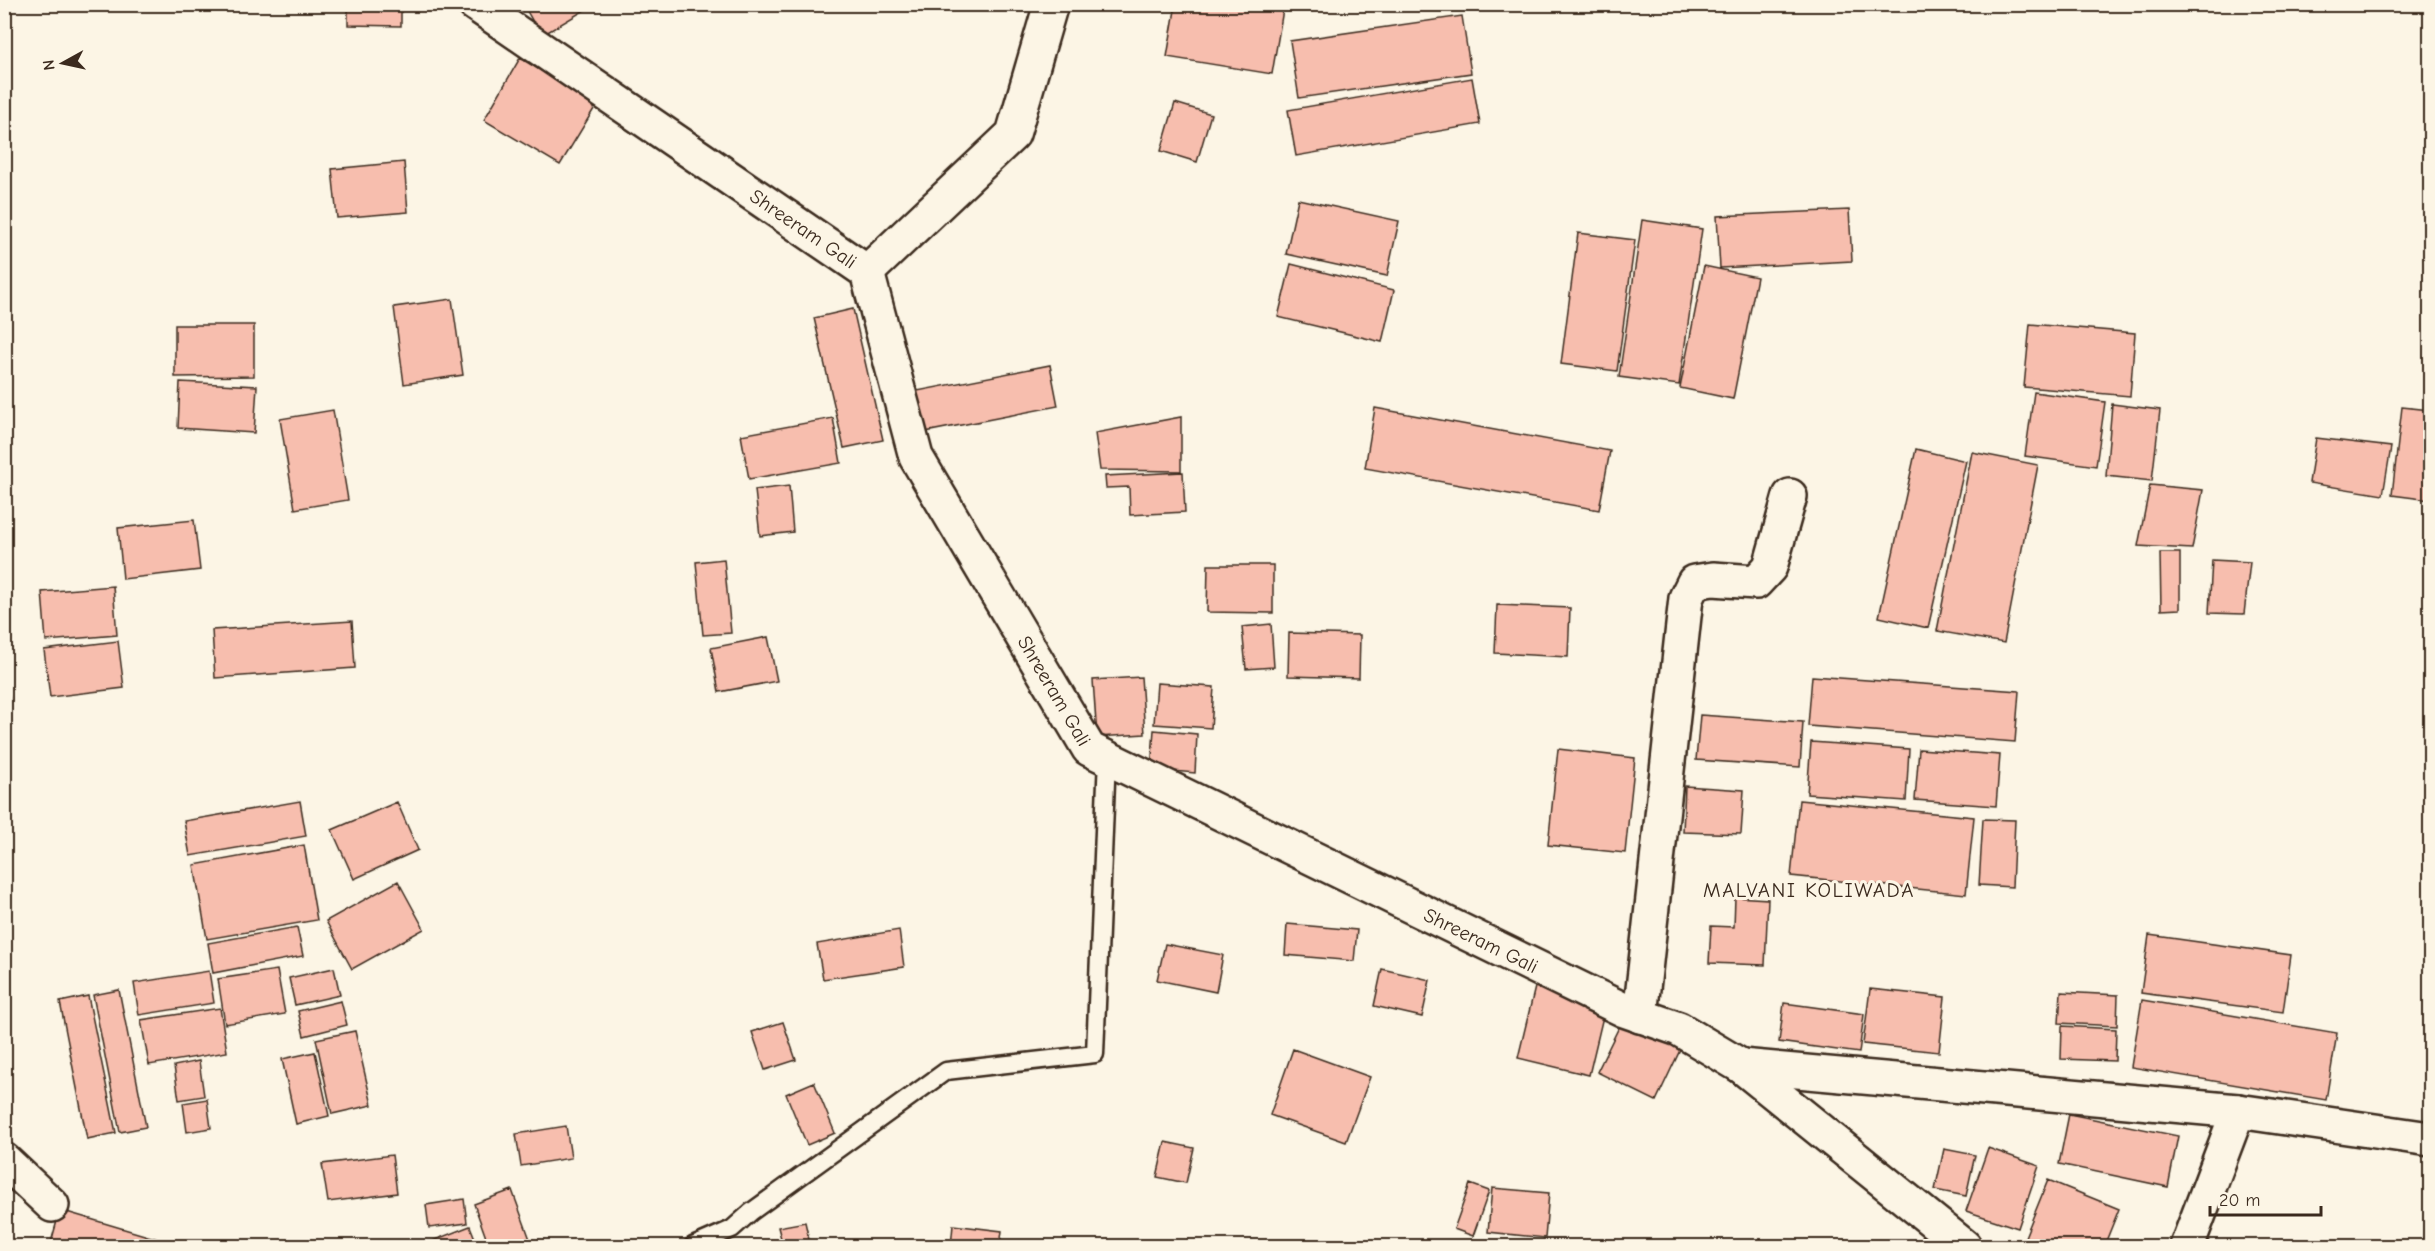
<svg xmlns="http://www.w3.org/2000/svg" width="2435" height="1251" font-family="'Comic Neue',sans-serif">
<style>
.building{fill:#f7beae;stroke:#3b2a1e;stroke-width:1.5}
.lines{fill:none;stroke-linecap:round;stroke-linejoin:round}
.lane-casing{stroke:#3b2a1e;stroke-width:21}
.street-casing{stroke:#3b2a1e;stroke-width:38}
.lane{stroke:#fcf5e5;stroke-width:16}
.street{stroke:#fcf5e5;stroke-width:33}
.labels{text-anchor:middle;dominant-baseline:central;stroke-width:6;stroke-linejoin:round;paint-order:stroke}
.street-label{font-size:20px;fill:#3b2a1e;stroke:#fcf5e5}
.neighbourhood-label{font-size:21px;letter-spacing:1.5px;fill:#3b2a1e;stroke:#fcf5e5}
</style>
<rect width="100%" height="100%" fill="#fcf5e5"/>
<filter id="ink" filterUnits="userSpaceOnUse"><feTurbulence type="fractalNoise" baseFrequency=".0167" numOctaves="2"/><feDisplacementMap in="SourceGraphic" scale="12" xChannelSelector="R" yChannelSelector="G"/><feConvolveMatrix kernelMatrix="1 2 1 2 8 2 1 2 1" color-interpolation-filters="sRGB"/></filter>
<g filter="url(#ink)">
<!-- building -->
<path class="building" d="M348,4H401V26L348,25Z
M523,4H595L541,36Z
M1176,4H1284L1272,74L1167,57Z
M1462,16L1471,73L1299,98L1290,41Z
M520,58L597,104L560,165L484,120Z
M1472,78L1480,124L1296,156L1288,110Z
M1175,103L1211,114L1197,162L1161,151Z
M404,162L408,212L337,218L332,169Z
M1298,199L1399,221L1387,276L1286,254Z
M1849,210L1852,261L1720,268L1717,216Z
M1642,220L1702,229L1679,385L1619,377Z
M1578,233L1635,240L1617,371L1561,364Z
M1291,264L1394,290L1382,342L1278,317Z
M1704,266L1757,277L1733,399L1680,388Z
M452,299L463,375L404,384L394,307Z
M853,309L883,440L844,448L814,318Z
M2030,324L2135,333L2130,396L2024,387Z
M175,325H254V376L175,377Z
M1050,365L1058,406L920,433L912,392Z
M180,382L257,386L254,433L178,428Z
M2034,392L2105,402L2096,466L2025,456Z
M2112,404L2160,410L2152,481L2106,476Z
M2402,407L2430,410V500L2392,495Z
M1375,408L1610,451L1599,510L1365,468Z
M333,410L348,500L295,509L280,419Z
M1181,417V471L1100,470L1095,433Z
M833,418L841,463L749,479L741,435Z
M2316,438L2391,447L2383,495L2309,483Z
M1916,449L1966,461L1928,628L1879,617Z
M1972,452L2038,465L2004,643L1937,631Z
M1183,472L1185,512L1130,515L1129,487L1106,488L1105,476Z
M2150,485L2203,490L2192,549L2138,546Z
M789,486L793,532L760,536L755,490Z
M194,520L200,570L123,579L118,528Z
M2160,553H2180V609L2161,610Z
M724,559L731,633L703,635L696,562Z
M2212,560L2250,562L2244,614L2209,613Z
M1208,565H1273V613L1207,612Z
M113,586L117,635L46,641L42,592Z
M1497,605L1570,608L1568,657L1495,653Z
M352,621L355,668L215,678L212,630Z
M1271,624L1274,667L1246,669L1242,627Z
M1289,633L1360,635L1359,678L1288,676Z
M768,637L777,681L719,692L711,648Z
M118,641L124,688L50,697L44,650Z
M4,656L9,700H4Z
M1812,676L2019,691L2015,742L1808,726Z
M1141,677L1145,734L1097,737L1093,680Z
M1157,683L1214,687L1211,728L1154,724Z
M1700,715L1803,722L1800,767L1696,760Z
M1154,730L1197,734L1195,773L1151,769Z
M1811,742L1909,749L1906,801L1807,794Z
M1558,749L1635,758L1625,853L1548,845Z
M1919,749L2000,755L1996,806L1915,800Z
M1685,786L1744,790L1741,834L1683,832Z
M1799,800L1974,817L1966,894L1791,876Z
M300,801L306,836L190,856L184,821Z
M397,802L418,850L354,879L332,830Z
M1983,819L2015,820L2012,887L1979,885Z
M304,845L317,920L207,939L194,865Z
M398,881L424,929L352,969L326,921Z
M1735,897L1768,899L1765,965L1709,963L1711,926L1734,927Z
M1287,924L1357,930L1354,961L1285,955Z
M297,927L303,956L213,973L208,943Z
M899,930L904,967L823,979L817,944Z
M2149,935L2291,955L2283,1012L2141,993Z
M1165,944L1223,955L1216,992L1157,980Z
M334,968L340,995L295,1005L289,978Z
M1382,969L1430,980L1422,1017L1374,1006Z
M277,970L285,1014L225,1024L218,979Z
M209,971L214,1003L139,1015L134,983Z
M1535,987L1606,1004L1589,1075L1518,1058Z
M1870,989L1945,997L1939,1052L1863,1044Z
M119,990L146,1127L120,1132L93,995Z
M2061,992L2118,995L2117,1026L2059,1023Z
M88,996L116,1133L87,1139L60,1002Z
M2142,1000L2337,1033L2326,1100L2131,1067Z
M341,1001L347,1025L304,1036L298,1011Z
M1784,1003L1864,1014L1859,1053L1779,1042Z
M220,1008L227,1052L149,1065L141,1020Z
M1623,1019L1681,1048L1656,1101L1597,1072Z
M783,1022L796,1060L765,1070L752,1032Z
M2062,1026L2116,1029L2115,1061L2061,1059Z
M355,1031L372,1105L332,1114L316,1039Z
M1293,1049L1370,1077L1346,1142L1270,1115Z
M315,1052L329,1116L296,1124L282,1059Z
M199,1061L204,1096L179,1100L174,1066Z
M814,1082L835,1133L807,1145L786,1094Z
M207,1099L211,1128L187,1132L183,1103Z
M2069,1114L2178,1136L2168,1187L2059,1164Z
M566,1126L571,1158L521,1166L516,1134Z
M1165,1142L1194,1148L1186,1183L1157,1177Z
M1988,1148L2039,1166L2018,1228L1966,1211Z
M1944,1149L1975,1155L1966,1196L1935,1190Z
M392,1155L397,1193L328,1202L322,1164Z
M2048,1180L2119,1209L2104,1246H2035L2023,1242Z
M1470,1184L1489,1191L1473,1236L1454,1229Z
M1492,1188L1549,1193L1545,1238L1488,1232Z
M512,1190L531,1242L520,1246H489L474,1204Z
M464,1199L467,1223L429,1228L426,1205Z
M60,1210L158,1239L156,1246H50Z
M805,1222L810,1244L783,1246L778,1227Z
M953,1225L1002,1231L1000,1246H951Z
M470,1226L478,1246H429L427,1243Z"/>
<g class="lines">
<defs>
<path id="lane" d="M693,1246L732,1229L751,1212L946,1071L1095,1054L1107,757"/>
<g id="street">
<path id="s1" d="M475,4L867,272L916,457L1089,749L1624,1010L1679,1029L1741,1066L1964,1246"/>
<path d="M867,272L1013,134L1051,4"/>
<path d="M1640,1016L1686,598L1694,582L1713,579L1756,582L1770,567L1790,496"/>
<path d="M1741,1066L2238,1111L2430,1139"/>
<path d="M4,1160L52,1205"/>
<path d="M2187,1246L2238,1111"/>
</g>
</defs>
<!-- lane casing -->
<use href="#lane" class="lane-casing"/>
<!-- street casing -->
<use href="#street" class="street-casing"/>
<!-- lane -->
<use href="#lane" class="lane"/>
<!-- street -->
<use href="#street" class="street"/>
</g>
</g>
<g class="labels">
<!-- street labels -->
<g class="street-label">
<text stroke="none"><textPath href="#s1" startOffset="398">Shreeram Gali</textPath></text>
<text stroke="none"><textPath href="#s1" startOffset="938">Shreeram Gali</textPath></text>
<text stroke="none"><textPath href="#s1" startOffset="1442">Shreeram Gali</textPath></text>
</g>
<!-- neighbourhood labels -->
<g class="neighbourhood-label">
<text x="1809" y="890">MALVANI KOLIWADA</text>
</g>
</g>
<!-- margin -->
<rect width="2435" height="1251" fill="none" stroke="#fcf5e5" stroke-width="24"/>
<rect x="12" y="12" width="2411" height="1227" fill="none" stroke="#3b2a1e" stroke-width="2" filter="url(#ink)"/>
<!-- north arrow -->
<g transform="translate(63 63) rotate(262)" stroke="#fcf5e5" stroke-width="4.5" paint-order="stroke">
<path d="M0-4.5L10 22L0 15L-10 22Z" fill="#3b2a1e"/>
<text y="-9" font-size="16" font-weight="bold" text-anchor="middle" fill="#3b2a1e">N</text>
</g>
<!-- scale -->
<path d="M2210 1206v9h111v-9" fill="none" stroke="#3b2a1e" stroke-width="3"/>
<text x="2219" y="1206" font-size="18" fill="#3b2a1e" stroke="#fcf5e5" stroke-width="4.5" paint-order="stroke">20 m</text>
</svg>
